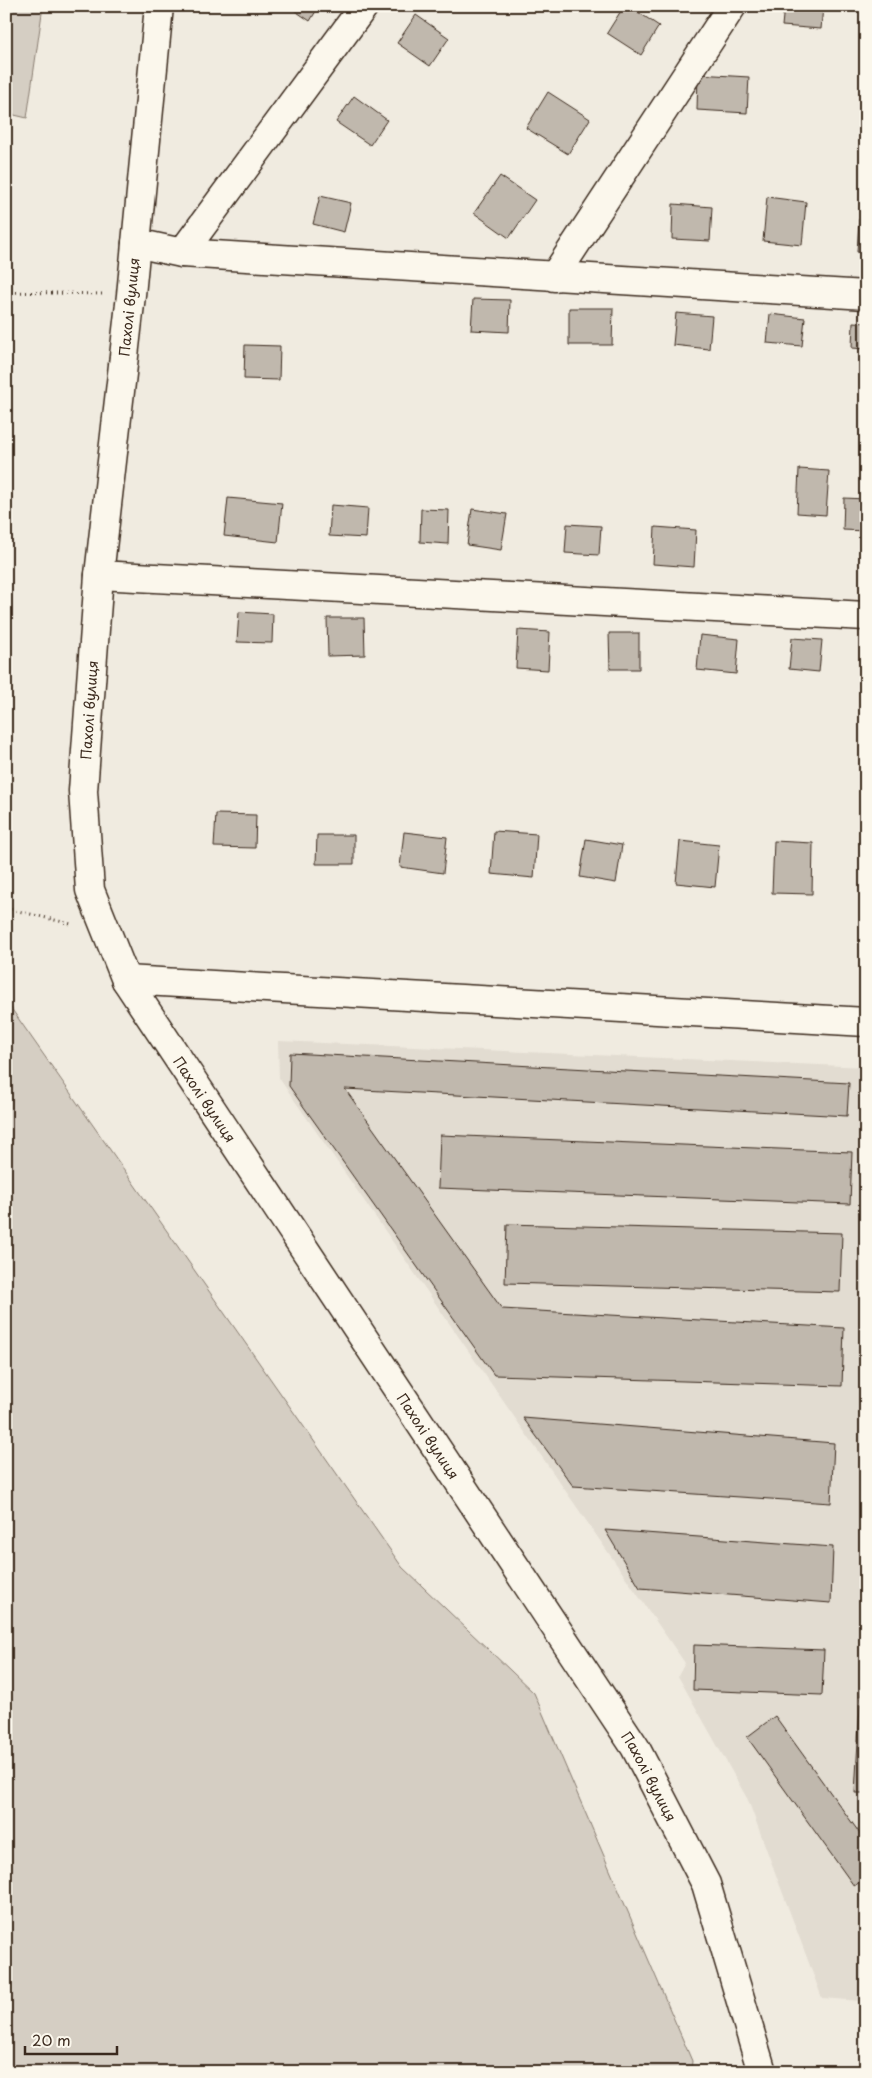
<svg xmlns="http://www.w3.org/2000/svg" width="872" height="2078" font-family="'Playpen Sans',sans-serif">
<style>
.built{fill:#e2dcd1}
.green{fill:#d5cec3;stroke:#887c70}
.building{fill:#c0b8ad;stroke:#3b2a1e}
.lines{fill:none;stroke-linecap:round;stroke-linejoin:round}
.minor-casing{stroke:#3b2a1e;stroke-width:31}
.path{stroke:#3b2a1e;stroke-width:3;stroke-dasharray:1 4;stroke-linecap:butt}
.minor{stroke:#fbf7ec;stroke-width:28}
.labels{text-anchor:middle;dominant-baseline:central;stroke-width:4;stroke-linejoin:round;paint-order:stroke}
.street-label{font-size:14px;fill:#3b2a1e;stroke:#fbf7ec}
</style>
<rect width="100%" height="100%" fill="#f0ebe0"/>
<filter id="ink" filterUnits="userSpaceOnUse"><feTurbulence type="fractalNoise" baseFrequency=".02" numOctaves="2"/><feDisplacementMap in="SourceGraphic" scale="10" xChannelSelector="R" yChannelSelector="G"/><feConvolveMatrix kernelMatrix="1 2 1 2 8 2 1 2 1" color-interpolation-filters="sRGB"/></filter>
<g filter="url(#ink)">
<!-- built -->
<path class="built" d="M278,1041L866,1067V1912L860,2001L822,1998L748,1800L678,1676L685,1663L279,1078Z"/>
<!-- green -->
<path class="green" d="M6,6H43L27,118L6,113Z
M6,1001L402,1567L534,1693L692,2061L691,2072H6Z"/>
<!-- building -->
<path class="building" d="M288,6H319L310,21Z
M624,6H629L659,26L641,55L607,33Z
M784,6H823L821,29L782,26Z
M416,15L449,38L430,66L397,43Z
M698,74L749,77L747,113L697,110Z
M548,92L590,119L568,154L526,128Z
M354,96L387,120L370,145L336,122Z
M500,176L535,200L509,238L474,213Z
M320,196L351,203L344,232L313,224Z
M767,197L806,202L802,245L763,241Z
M673,204L712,207L710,241L672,239Z
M859,219H866V252H857Z
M473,299L510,300L509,332L471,330Z
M569,308H613L612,345H569Z
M676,313L712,316L709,349L673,345Z
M770,314L805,318L802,346L767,343Z
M853,322L866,323V349L852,348Z
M245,345L280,346L279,380L244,379Z
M799,469L829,471L826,515L797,513Z
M228,498L282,503L278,542L224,536Z
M844,498L866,499V531L843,530Z
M331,505L368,508L366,538L329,536Z
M421,509L449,510L448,544L420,542Z
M472,509L507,514L501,550L467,545Z
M567,524L601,526L599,555L565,553Z
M655,527L696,530L694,567L653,564Z
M239,612L273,614L272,643L237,642Z
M327,618H364L365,655L328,656Z
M518,630L550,632L548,670L516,668Z
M609,633H639V669H610Z
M700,635L739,639L736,674L697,670Z
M792,638L822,640L819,672L789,669Z
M216,814L256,815L255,848L214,847Z
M494,831L537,834L534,878L491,874Z
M404,832L447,837L443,873L400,867Z
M317,835H354V864H316Z
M586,839L622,845L616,883L580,877Z
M680,841L719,845L715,887L676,883Z
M774,841L813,843L812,894L772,893Z
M290,1053L849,1083L847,1116L345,1089L502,1309L844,1328L842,1386L494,1375L289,1086Z
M440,1135L852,1152L850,1204L438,1188Z
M507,1224L842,1233L840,1292L505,1283Z
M523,1418L834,1443L831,1503L573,1486Z
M605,1530L833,1547L831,1603L640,1588Z
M866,1603V1793H855Z
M694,1645L824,1650L822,1695L693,1690Z
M775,1716L866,1842V1878L854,1886L747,1737Z"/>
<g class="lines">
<defs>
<g id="minor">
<path id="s1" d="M159,6L131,295L99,575L83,791L90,890L126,980L635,1747L706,1884L762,2072"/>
<path d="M136,243L182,253L866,295"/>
<path d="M182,253L364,6"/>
<path d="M554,277L732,6"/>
<path d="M99,575L866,616"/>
<path d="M126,980L866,1022"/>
</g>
</defs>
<!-- minor casing -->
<use href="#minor" class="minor-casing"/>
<!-- path -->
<path class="path" d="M6,292L103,294
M6,908L71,924"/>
<!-- minor -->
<use href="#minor" class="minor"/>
</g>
</g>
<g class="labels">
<!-- street labels -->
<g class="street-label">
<text transform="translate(129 307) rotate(-84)">Пахолі вулиця</text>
<text transform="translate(89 710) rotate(-86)">Пахолі вулиця</text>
<text stroke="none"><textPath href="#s1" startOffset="1128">Пахолі вулиця</textPath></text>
<text stroke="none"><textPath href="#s1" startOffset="1532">Пахолі вулиця</textPath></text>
<text stroke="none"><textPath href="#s1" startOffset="1938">Пахолі вулиця</textPath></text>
</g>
</g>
<!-- margin -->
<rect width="872" height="2078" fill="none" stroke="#fbf7ec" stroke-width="25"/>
<rect x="12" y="12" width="847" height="2053" fill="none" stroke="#3b2a1e" stroke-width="2" filter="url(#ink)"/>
<!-- scale -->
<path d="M25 2046v8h92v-8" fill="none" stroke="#3b2a1e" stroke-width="2.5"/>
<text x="32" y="2046" font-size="15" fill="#3b2a1e" stroke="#fbf7ec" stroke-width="4" paint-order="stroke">20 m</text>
</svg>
